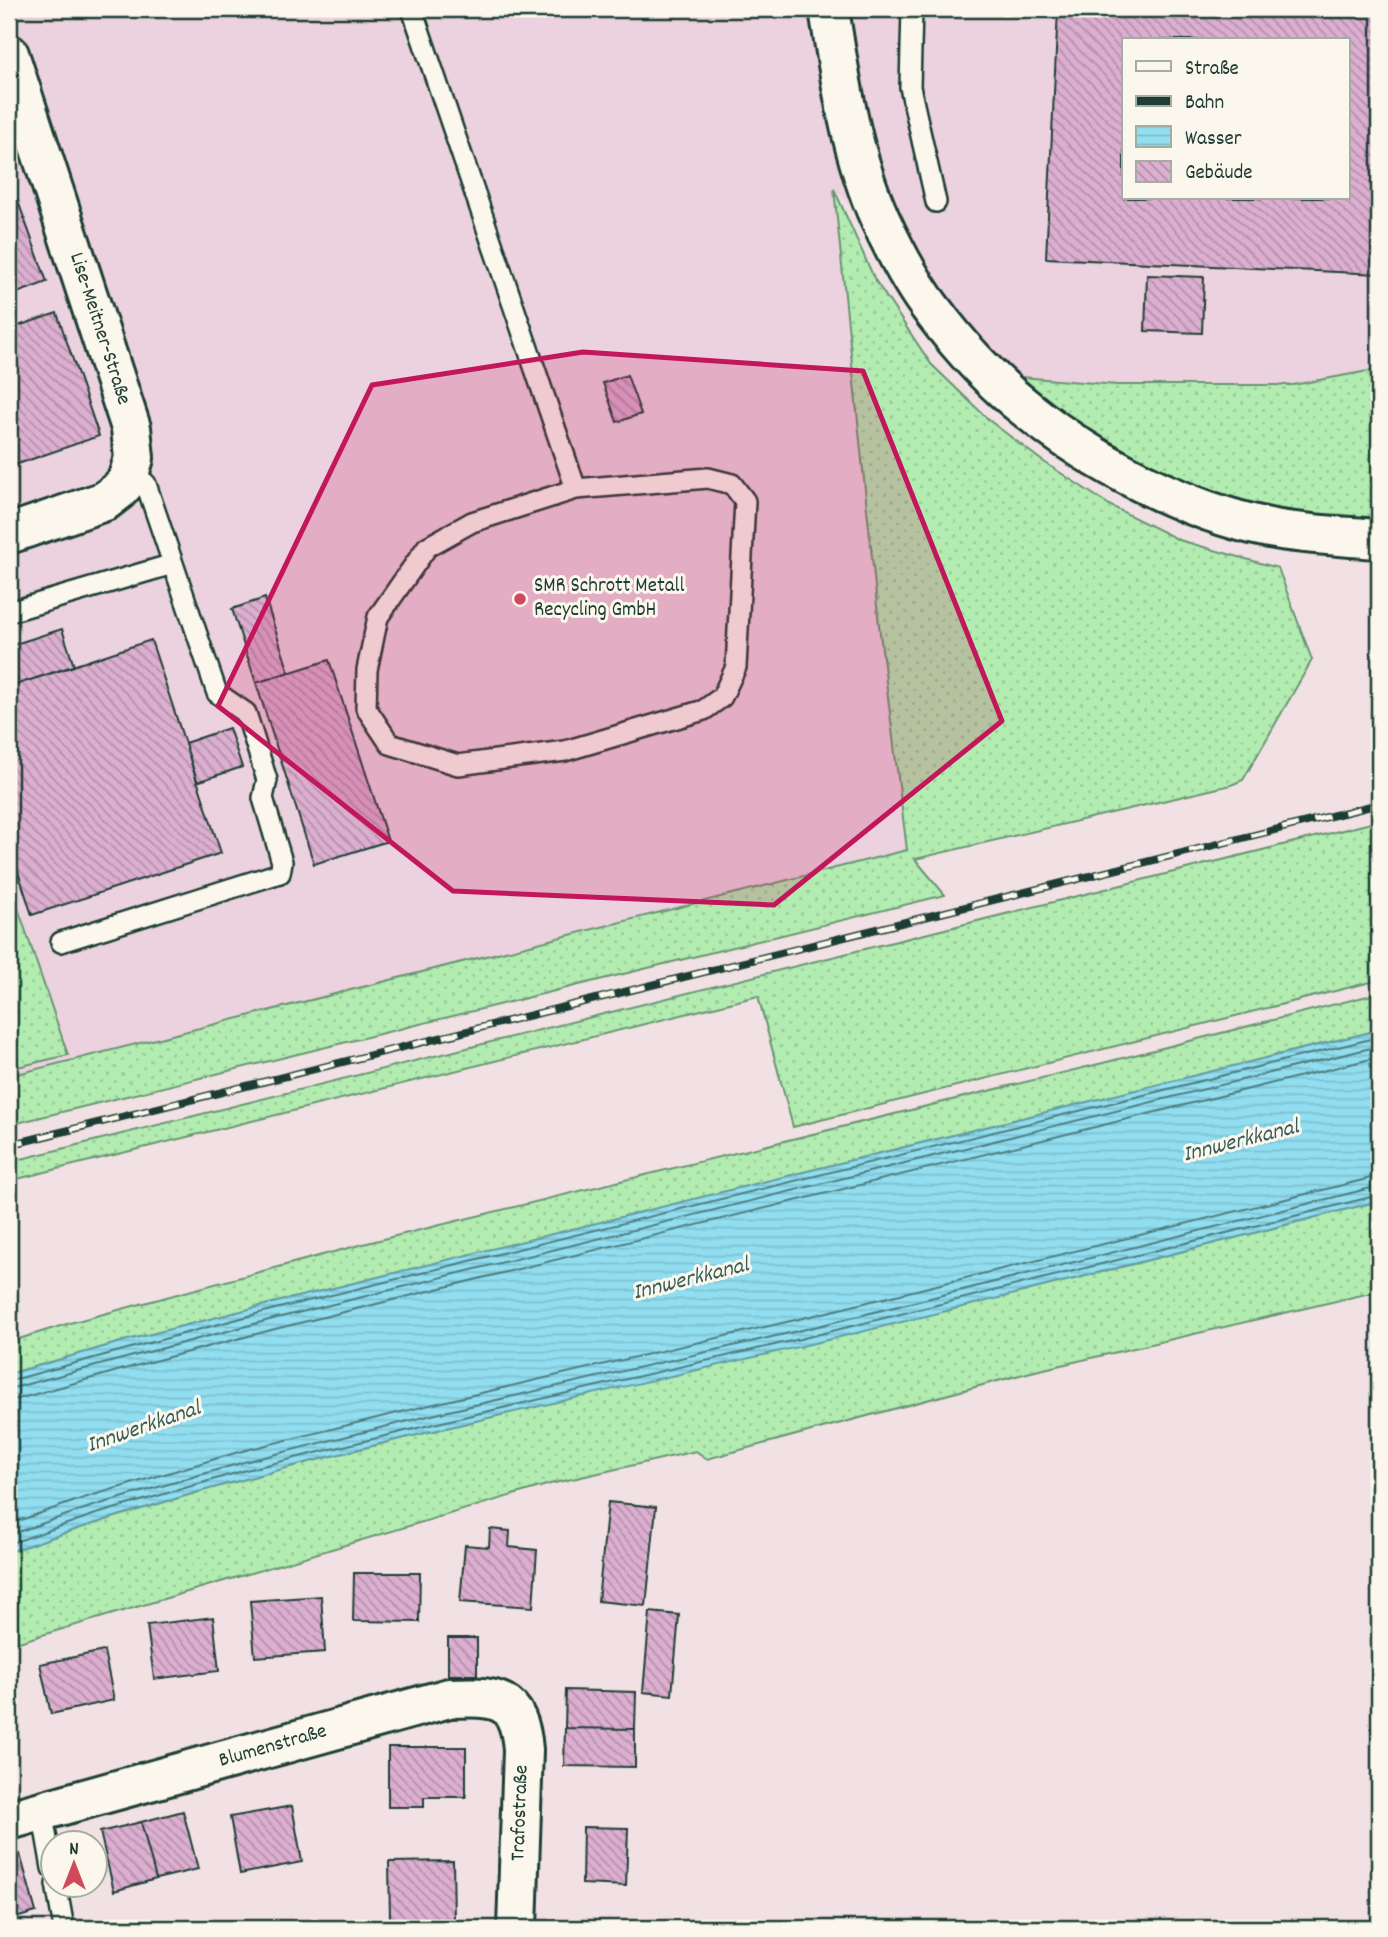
<svg xmlns="http://www.w3.org/2000/svg" width="1388" height="1937" font-family="Dekko,sans-serif">
<style>
.built{fill:#ebd2de;fill-rule:evenodd}
.grass{fill:url(#grass-dots);stroke:#689472;stroke-width:2}
.water{fill:url(#water-rules);stroke:#639ea5;stroke-width:2}
.lines{fill:none;stroke-linecap:round;stroke-linejoin:round}
.shore{stroke:#4d7d7f;stroke-width:2}
.building{fill:url(#building-back-hatch);stroke:#1f3d34;stroke-width:2;fill-rule:evenodd}
.service-casing{stroke:#1f3d34;stroke-width:24}
.minor-casing{stroke:#1f3d34;stroke-width:44}
.service{stroke:#fbf7ec;stroke-width:19}
.minor{stroke:#fbf7ec;stroke-width:38}
.rail-casing{stroke:#1f3d34;stroke-width:8}
.rail{stroke:#fbf7ec;stroke-width:5;stroke-dasharray:16;stroke-linecap:butt}
.marked{fill:#c2185b;fill-opacity:0.2;stroke:#c2185b;stroke-width:5;stroke-linejoin:round}
.poi-dot{fill:#d1495b;stroke:#fbf7ec;stroke-width:2.5}
.labels{text-anchor:middle;dominant-baseline:central;stroke-width:6;stroke-linejoin:round;paint-order:stroke}
.street-label{font-size:21px;fill:#1f3d34;stroke:#fbf7ec}
.poi-label{font-size:21px;fill:#1f3d34;stroke:#fbf7ec;text-anchor:start}
.water-label{font-size:23px;font-style:italic;fill:#365d5a;stroke:#fbf7ec}
</style>
<defs>
<pattern id="grass-dots" width="8" height="8" patternUnits="userSpaceOnUse" patternTransform="scale(1.75)"><rect width="8" height="8" fill="#b2ecb1"/><path d="M2 2h.1M6 6h.1" fill="none" stroke="#99cb99" stroke-width="1.8" stroke-linecap="round"/></pattern>
<pattern id="water-rules" width="6" height="5" patternUnits="userSpaceOnUse" patternTransform="scale(1.75)"><rect width="6" height="5" fill="#91def0"/><path d="M0 2.5h6" fill="none" stroke="#7dbfce"/></pattern>
<pattern id="building-back-hatch" width="6" height="6" patternUnits="userSpaceOnUse" patternTransform="scale(1.75)"><rect width="6" height="6" fill="#dcaed0"/><path d="M-1 5l2 2M0 0l6 6M5-1l2 2" fill="none" stroke="#b28faa"/></pattern>
</defs>
<rect width="100%" height="100%" fill="#f2e1e4"/>
<filter id="ink" filterUnits="userSpaceOnUse"><feTurbulence type="fractalNoise" baseFrequency=".0143" numOctaves="2"/><feDisplacementMap in="SourceGraphic" scale="14" xChannelSelector="R" yChannelSelector="G"/><feConvolveMatrix kernelMatrix="1 2 1 2 8 2 1 2 1" color-interpolation-filters="sRGB"/></filter>
<g filter="url(#ink)">
<!-- built -->
<path class="built" d="M9,9H1379V369L1293,385H1117L1021,377L956,328L901,257L835,190L879,625L907,850L9,1076ZM1124,40H1348V198H1124Z"/>
<!-- grass -->
<path class="grass" d="M834,189L875,280L931,364L990,421L1041,460L1111,506L1179,540L1278,568L1312,660L1243,780L1231,785L915,859L945,895L9,1125V1076L907,850L879,625Z
M1379,369V523L1275,514L1206,492L1118,451L1065,414L1021,377L1117,385H1293Z
M1379,821V980L793,1127L758,996L9,1181V1162Z
M9,882L68,1055L9,1069Z
M1379,993V1030L269,1304L128,1340L9,1374V1342L70,1323L367,1243L1099,1064Z
M1379,1201V1291L1031,1372L707,1459L696,1451L550,1484L9,1645V1552C255,1466 511,1413 765,1354C971,1307 1175,1253 1379,1201Z"/>
<!-- water -->
<path class="water" d="M1379,1030V1201C1177,1252 975,1306 772,1353C516,1412 257,1465 9,1552V1374L128,1340L269,1304Z"/>
<g class="lines">
<!-- shore -->
<path class="shore" d="M9,1381L271,1310L1379,1037
M9,1389L273,1319L1379,1046
M9,1400L18,1399L135,1366L275,1329L1379,1057
M9,1524L87,1497L242,1451L438,1403L795,1320L1379,1176
M9,1535L90,1507L244,1462L440,1413L798,1331L1379,1186
M9,1544L93,1515L246,1470L442,1422L800,1339L1379,1195"/>
</g>
<!-- building -->
<path class="building" d="M1058,9H1379V274L1046,258ZM1124,40H1348V198H1124Z
M9,176L47,282L9,296Z
M1147,275L1204,277L1202,333L1145,331Z
M57,313L99,436L9,467V329Z
M627,375L641,414L617,422L603,383Z
M265,598L289,672L256,683L232,609Z
M62,629L74,666L9,687V646Z
M151,640L221,853L32,915L9,844V687Z
M329,660L388,841L314,864L256,683Z
M1379,667V695H1377L1372,668Z
M229,728L242,767L197,782L185,743Z
M608,1502L656,1507L646,1606L598,1601Z
M490,1529L510,1531L509,1547L537,1550L533,1607L460,1602L465,1545L489,1547Z
M354,1573H420L419,1622L353,1621Z
M321,1596L325,1652L255,1657L250,1601Z
M650,1612L679,1615L672,1695L643,1692Z
M213,1617L219,1671L154,1679L147,1625Z
M448,1638H477V1675H448Z
M104,1651L114,1700L51,1714L40,1664Z
M566,1690L636,1692L635,1729L565,1728Z
M565,1728L635,1729V1767L564,1766Z
M388,1747H466V1797H424V1807H388Z
M292,1806L302,1862L240,1874L230,1817Z
M183,1811L198,1869L156,1879L141,1822Z
M141,1822L156,1879L114,1891L100,1832Z
M583,1827L628,1828L626,1886L582,1884Z
M20,1854L36,1912L9,1920V1858Z
M453,1861L454,1920H390L389,1862Z"/>
<g class="lines">
<defs>
<path id="service" d="M412,9L576,489
M912,9L910,87L936,202
M708,478L732,484L745,501L736,667L722,697L704,710L565,751L458,765L390,744L366,708L367,670L378,617L427,547L472,522L576,489Z
M9,612L173,564
M61,942L280,873L282,862L263,798L267,780L246,713L217,693L146,484L130,470
M42,1811L52,1868
M56,1884L64,1928"/>
<path id="minor" d="M829,9C840,78 851,155 880,219C893,247 914,287 933,311C960,347 992,382 1028,410C1093,463 1186,511 1269,528C1305,535 1343,536 1379,539
M9,54L131,428L134,458L127,481L118,491L105,501L9,534
M9,1820L449,1698C496,1696 519,1696 523,1750L517,1928"/>
</defs>
<!-- service casing -->
<use href="#service" class="service-casing"/>
<!-- minor casing -->
<use href="#minor" class="minor-casing"/>
<!-- service -->
<use href="#service" class="service"/>
<!-- minor -->
<use href="#minor" class="minor"/>
<defs>
<path id="rail" d="M9,1145L1379,804"/>
</defs>
<!-- rail casing -->
<use href="#rail" class="rail-casing"/>
<!-- rail -->
<use href="#rail" class="rail"/>
</g>
</g>
<!-- marked area -->
<path class="marked" d="M583,352L863,371L1002,721L774,905L453,891L218,706L372,385Z"/>
<!-- markers -->
<circle class="poi-dot" cx="520" cy="599" r="7"/>
<g class="labels">
<!-- street labels -->
<g class="street-label">
<text transform="translate(99 329) rotate(72)">Lise-Meitner-Straße</text>
<text transform="translate(273 1747) rotate(-16)">Blumenstraße</text>
<text transform="translate(521 1813) rotate(-88)">Trafostraße</text>
</g>
<!-- poi labels -->
<g class="poi-label">
<text x="534" y="587">SMR Schrott Metall<tspan x="534" dy="24">Recycling GmbH</tspan></text>
</g>
<!-- water labels -->
<g class="water-label">
<text transform="translate(1241 1142) rotate(-14)">Innwerkkanal</text>
<text transform="translate(691 1280) rotate(-14)">Innwerkkanal</text>
<text transform="translate(144 1428) rotate(-19)">Innwerkkanal</text>
</g>
</g>
<!-- margin -->
<rect width="1388" height="1937" fill="none" stroke="#fbf7ec" stroke-width="35"/>
<rect x="18" y="18" width="1353" height="1902" fill="none" stroke="#1f3d34" stroke-width="2.5" filter="url(#ink)"/>
<!-- legend -->
<rect x="1122" y="38" width="228" height="161" fill="#fbf7ec" stroke="#a3ada2" stroke-width="2"/>
<rect x="1136" y="61" width="35" height="10" fill="#fbf7ec" stroke="#a3ada2" stroke-width="2"/>
<text x="1185" y="74" font-size="21" fill="#1f3d34">Straße</text>
<rect x="1136" y="96" width="35" height="10" fill="#1f3d34" stroke="#a3ada2" stroke-width="2"/>
<text x="1185" y="108" font-size="21" fill="#1f3d34">Bahn</text>
<rect x="1136" y="126" width="35" height="21" fill="url(#water-rules)" stroke="#a3ada2" stroke-width="2"/>
<text x="1185" y="144" font-size="21" fill="#1f3d34">Wasser</text>
<rect x="1136" y="161" width="35" height="21" fill="url(#building-back-hatch)" stroke="#a3ada2" stroke-width="2"/>
<text x="1185" y="178" font-size="21" fill="#1f3d34">Gebäude</text>
<!-- north arrow -->
<g transform="translate(74 1864)"><circle r="33" fill="#fbf7ec" stroke="#a3ada2" stroke-width="2"/>
<path d="M0-5L12 26L0 18L-12 26Z" fill="#d1495b"/>
<text y="-10" font-size="19" font-weight="bold" text-anchor="middle" fill="#1f3d34">N</text>
</g>
</svg>
